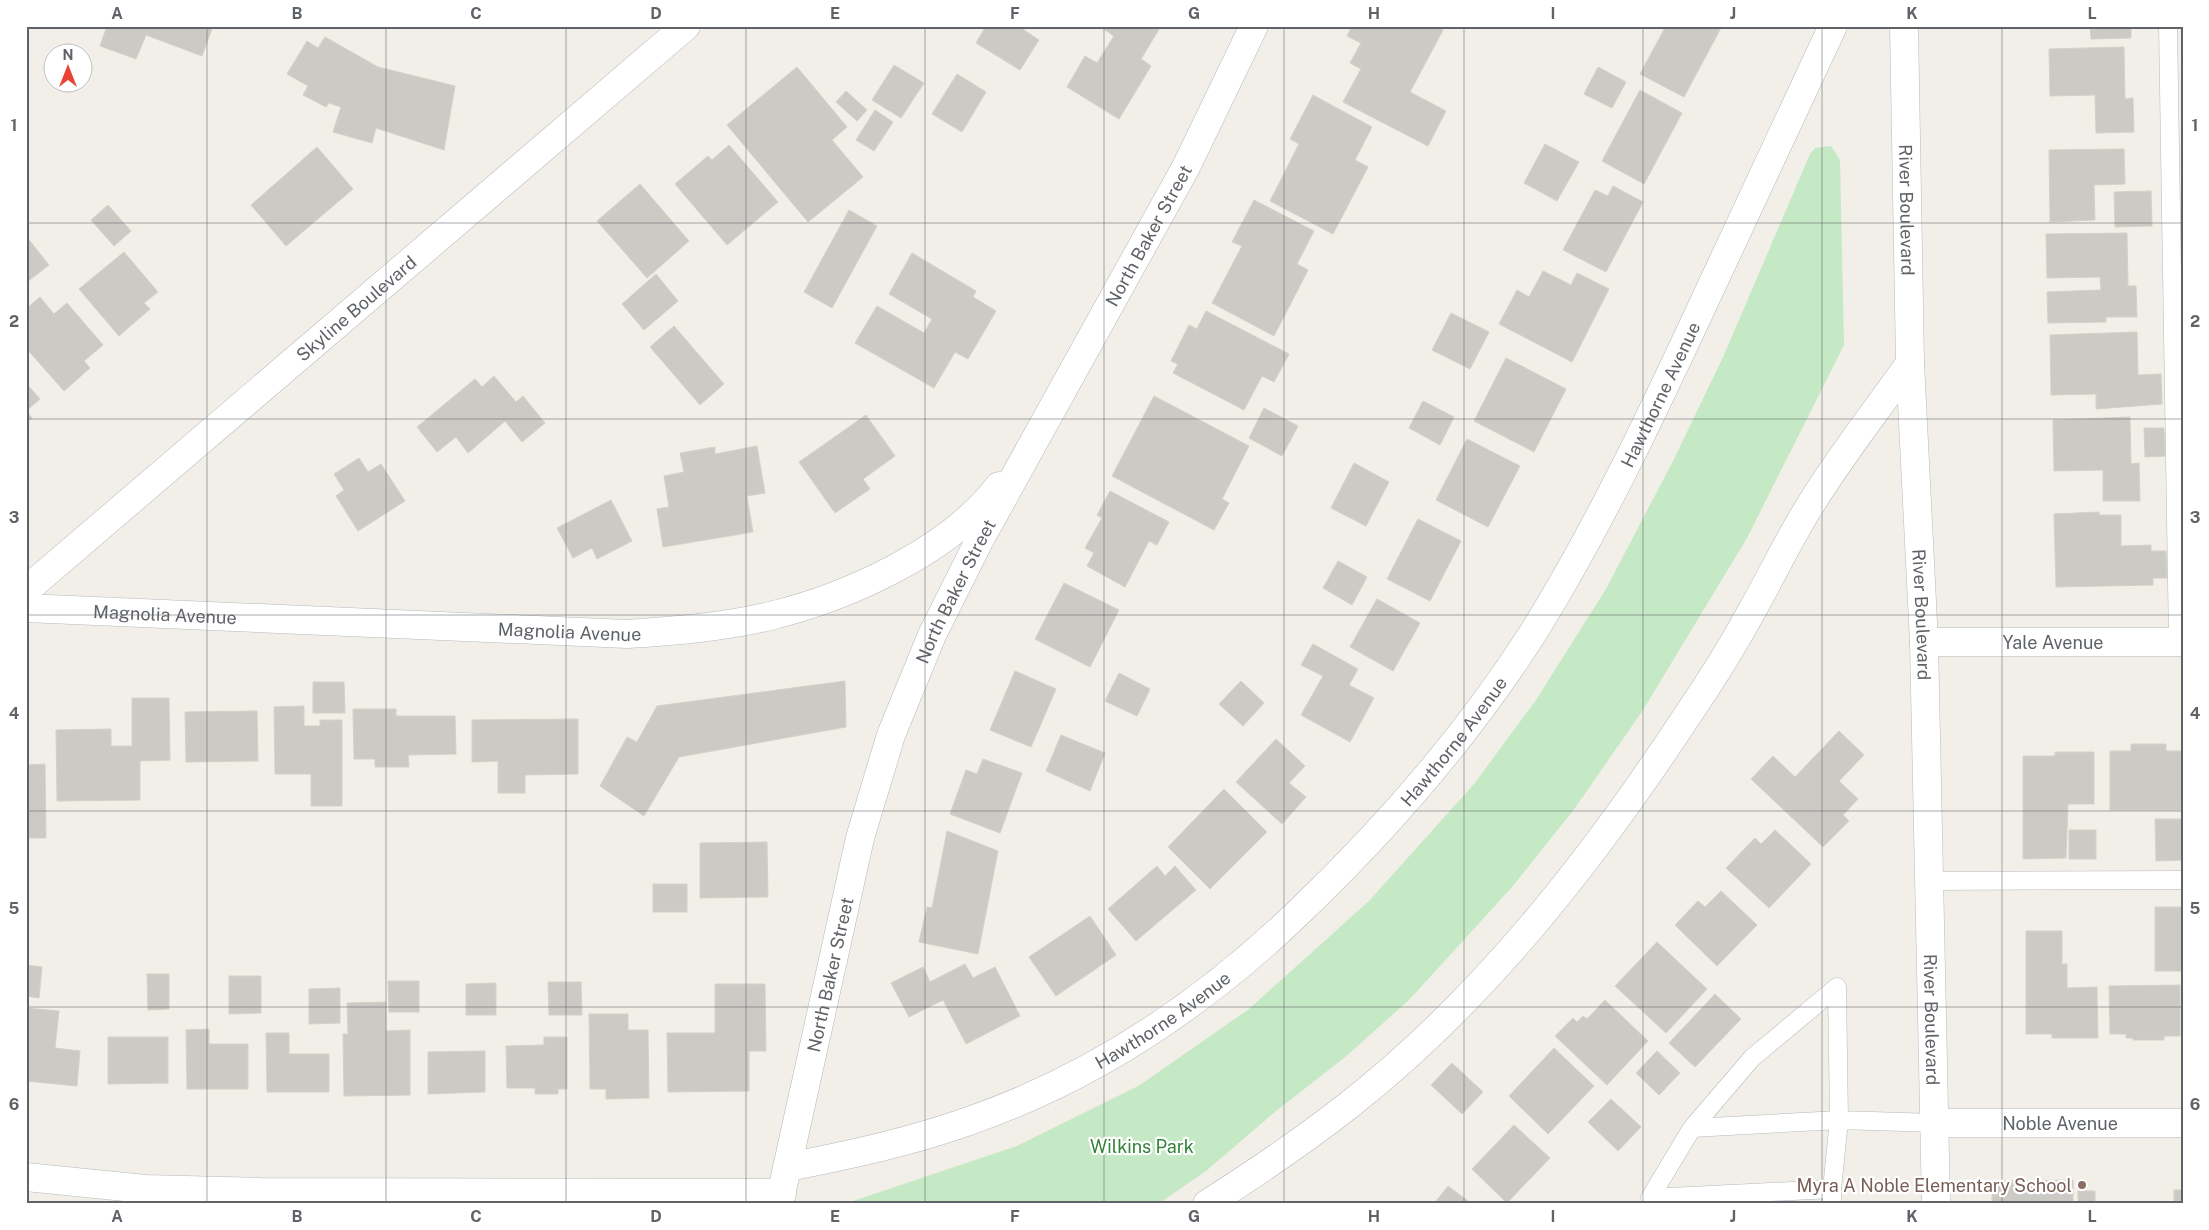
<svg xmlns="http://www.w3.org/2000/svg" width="2209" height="1230" font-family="'Public Sans',sans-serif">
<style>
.green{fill:#c5e8c5}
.building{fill:#cccac5;stroke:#d6d1c6}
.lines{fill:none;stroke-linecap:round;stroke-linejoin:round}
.lane-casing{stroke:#b5b8bc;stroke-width:19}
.street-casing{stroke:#b5b8bc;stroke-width:29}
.secondary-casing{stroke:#b6babf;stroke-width:29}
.lane{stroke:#fff;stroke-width:18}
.street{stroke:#fff;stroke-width:28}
.secondary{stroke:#fff;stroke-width:28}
.grid{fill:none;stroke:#5f6368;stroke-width:1;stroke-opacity:0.55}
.education-dot{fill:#8d6e63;stroke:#fff;stroke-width:2}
.labels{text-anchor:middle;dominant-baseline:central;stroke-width:4.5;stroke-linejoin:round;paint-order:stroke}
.street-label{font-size:18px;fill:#5f6368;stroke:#fff}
.park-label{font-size:18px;fill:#348238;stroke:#fff}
.education-label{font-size:18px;fill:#785e54;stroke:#fff;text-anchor:end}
.neatline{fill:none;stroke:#5f6368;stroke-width:2}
.grid-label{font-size:16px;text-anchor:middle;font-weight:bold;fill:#5f6368}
</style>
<rect width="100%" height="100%" fill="#f1efe8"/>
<!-- green -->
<path class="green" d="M1831,146L1840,160L1844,345L1747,538L1643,710L1575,808L1512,887L1409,1000L1344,1058L1276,1111L1206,1171L1158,1204H844L1017,1146L1140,1085L1249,1009L1369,901L1474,784L1536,700L1606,589L1673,461L1724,355L1810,154L1815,148Z"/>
<!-- building -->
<path class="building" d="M107,26H213L202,56L146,35L136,59L100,46Z
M986,26H1018L1039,40L1020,70L976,43Z
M1099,26H1161L1141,59L1151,66L1119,119L1067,87L1085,56L1097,63L1114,36Z
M1352,26H1436L1443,30L1410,92L1446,111L1428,146L1343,102L1361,69L1350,63L1361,43L1347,36Z
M1666,26H1722L1684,97L1640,74Z
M2090,26H2131V38L2091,39Z
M325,37L378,67L455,86L444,150L376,128L372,143L333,132L341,107L329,103L326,107L303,95L308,86L287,74L307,41L318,48Z
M2124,47L2125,99L2133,98L2134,132L2096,133L2095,95L2050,96L2049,49Z
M894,65L924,83L901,118L872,100Z
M797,67L847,127L832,140L863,177L808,222L727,125Z
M1598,67L1626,82L1612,108L1584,94Z
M957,74L986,92L962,132L932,114Z
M1640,90L1682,113L1644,184L1602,161Z
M846,91L867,110L857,121L836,102Z
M1313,95L1372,127L1355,160L1368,167L1333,234L1270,201L1299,144L1290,139Z
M875,110L893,122L874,151L856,140Z
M1545,144L1579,162L1557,201L1524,183Z
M729,145L778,202L727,245L675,184L708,156L712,160Z
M317,147L353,189L286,246L251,205Z
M2124,149L2125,184L2094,185L2095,220L2050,222L2049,150Z
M640,184L689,241L647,278L597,221Z
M1613,186L1643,202L1606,272L1563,250L1595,190L1608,196Z
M2151,191L2152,226L2115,227L2114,192Z
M1254,200L1314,231L1297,264L1308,270L1274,336L1212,303L1242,246L1232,242Z
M108,205L131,231L114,246L91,220Z
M849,210L877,226L832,308L804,292Z
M2127,233L2128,286H2136L2137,317H2106V322L2048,323L2047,292L2101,290L2100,277L2047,278L2046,234Z
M26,236L49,265L26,283Z
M124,252L158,292L144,303L150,309L119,336L79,289Z
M912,253L976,291L973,297L996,311L968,359L955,352L934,388L855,343L877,306L924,333L932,319L889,294Z
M1543,271L1571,285L1577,273L1609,289L1572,362L1499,324L1517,290L1529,297Z
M656,274L678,301L644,330L622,304Z
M40,297L54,314L67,303L103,345L84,361L90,368L64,391L26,348V309Z
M1206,311L1289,354L1274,382L1262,376L1244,410L1173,373L1178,364L1171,361L1189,325L1197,329Z
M1451,313L1489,332L1470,369L1432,350Z
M674,326L724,384L700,405L650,347Z
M2137,332L2138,375L2161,374L2162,404L2096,409V394L2051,395L2050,335Z
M1506,358L1566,389L1534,452L1474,421Z
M494,376L516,402L523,396L545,423L522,442L505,421L468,453L456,437L437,452L417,427L475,379L482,387Z
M26,383L40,399L26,411Z
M1154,396L1249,446L1222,499L1229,503L1214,530L1112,476Z
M1423,401L1454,417L1440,445L1409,428Z
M1264,408L1298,426L1282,456L1249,438Z
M26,411L32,418L26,423Z
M866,415L895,456L863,479L870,489L835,513L799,462Z
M2130,417L2131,464L2139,463L2140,501H2103V470L2054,471L2053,420Z
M2144,428H2164L2165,456L2145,457Z
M1467,439L1520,466L1488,527L1436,500Z
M757,446L765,493L747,496L753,532L663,547L657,509L669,507L664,476L684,472L680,453L715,447V454Z
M359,458L368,472L381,464L405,501L358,531L336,496L344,490L334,474Z
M1354,463L1389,482L1366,526L1331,508Z
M1110,491L1169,522L1157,545L1149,541L1125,587L1087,566L1094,553L1085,548L1102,518L1097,515Z
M611,500L632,541L597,559L592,548L573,558L557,528Z
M2099,512V515H2121V546L2151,545V551H2166L2167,578H2153V585L2056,587L2054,514Z
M1418,519L1461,541L1430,601L1387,579Z
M1338,561L1367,577L1352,605L1323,588Z
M1064,583L1119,610L1090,667L1035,639Z
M1377,599L1420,623L1393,671L1350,647Z
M1313,644L1358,669L1349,685L1374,698L1350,742L1301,715L1323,676L1301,665Z
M1015,671L1056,689L1031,747L990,730Z
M1119,673L1150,689L1137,716L1105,701Z
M845,681L846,727L679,757L644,816L600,786L627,737L637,742L657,706Z
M1241,681L1264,703L1243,726L1219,704Z
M313,682H344L345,713H313Z
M132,698H169L170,760L140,761V800L57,801L56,730L111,729V746H132Z
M304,706V726H320V720H342V806H311V774H275L274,707Z
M353,709H396V716H455L456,754L408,755L409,767H375V759H354Z
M257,711L258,761L186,762L185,712Z
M578,719V774L525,775V793H498V761L472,762V720Z
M1839,731L1864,755L1839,781L1858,799L1843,815L1849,821L1823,847L1751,779L1773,756L1795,777Z
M1061,735L1105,753L1090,791L1046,771Z
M1276,739L1305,766L1289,783L1306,797L1282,824L1236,782Z
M2131,744H2166V751H2183L2181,810H2110V751H2131Z
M2055,752H2094V804H2068L2066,858L2023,859V756H2055Z
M983,759L1022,773L1000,833L950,814L966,770L977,774Z
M45,764L46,838H26V765Z
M1224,789L1267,832L1210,889L1168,847Z
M2155,819H2183V860L2156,861Z
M1775,830L1811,864L1769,908L1726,868L1755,838L1761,844Z
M2069,830H2096V859H2069Z
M947,831L998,851L978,954L919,942L927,907L932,908Z
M767,842L768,897L700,898V843Z
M1157,866L1165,876L1175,866L1196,890L1136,941L1108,909Z
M653,884H687V912H653Z
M1721,891L1757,925L1717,966L1675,925L1698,901L1705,907Z
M2155,907H2183V971H2155Z
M1090,916L1116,955L1056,996L1029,957Z
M2026,931H2062V964H2067V988L2097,987L2098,1038H2052V1034H2026Z
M1657,942L1707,989L1666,1033L1615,986Z
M965,964L973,978L995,967L1020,1016L966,1044L943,1000L909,1017L891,983L923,967L930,982Z
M26,965L42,967L39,998L26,996Z
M147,974H169V1009L148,1010Z
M229,976H261V1013L229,1014Z
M388,981H419V1012H389Z
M548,982H581L582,1015H549Z
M496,983V1015H466V984Z
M715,984H765L766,1051H749V1091L668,1092L667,1033H715Z
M2180,985V1036H2164V1040H2133V1038H2126V1034H2110L2109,986Z
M340,988V1023L309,1024V989Z
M1715,994L1741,1019L1695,1067L1669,1043Z
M1605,1000L1648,1041L1607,1085L1555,1036L1573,1018L1577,1022L1583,1016L1587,1019Z
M386,1002V1031L410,1030V1095L344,1096L343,1034H348L347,1003Z
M26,1008L59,1011L55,1048L80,1051L77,1086L26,1081Z
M589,1014H628V1030H648L649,1098L606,1099V1089H590Z
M209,1029V1044H248V1089H187L186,1030Z
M266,1033H289V1054H329V1092H267Z
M108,1037H168V1083L108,1084Z
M544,1037H567V1089H558V1094H535V1088H507L506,1046L544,1045Z
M1554,1048L1594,1086L1548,1134L1509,1096Z
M485,1051V1092L428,1094V1052Z
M1657,1051L1680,1073L1659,1095L1636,1073Z
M1452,1063L1483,1092L1462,1114L1431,1085Z
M1611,1099L1641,1127L1618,1151L1588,1122Z
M1514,1125L1550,1158L1507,1203L1472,1169Z
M2073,1180V1204H1992V1181Z
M1448,1186L1472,1204H1434Z
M2174,1190H2183V1204H2174Z
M2078,1191H2095V1204H2078Z"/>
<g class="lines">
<defs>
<path id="lane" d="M2168,26L2178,642
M1930,881L2183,880
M1692,1128L1752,1058L1837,987L1839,1120L1832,1189
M1832,1204V1189L1650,1198L1692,1128L1839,1120L1936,1123"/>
<g id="street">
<path id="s1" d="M26,590L686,26"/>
<path id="s2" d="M26,608L627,634C675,631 723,627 770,616C848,597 950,551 999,486"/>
<path id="s3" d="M1924,642H2183"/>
<path id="s4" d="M1936,1123H2183"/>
<path id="s5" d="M788,1167C849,1155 910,1142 969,1121C1093,1078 1204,1003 1298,913C1386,829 1467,736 1533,633C1602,522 1657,403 1712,285C1752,198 1793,112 1833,26"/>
<path d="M26,1177L145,1189L261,1192L782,1193"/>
<path id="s6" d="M779,1204L860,838L891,735L932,635L979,541L1186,167L1254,26"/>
<path d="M1207,1204C1256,1173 1303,1141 1349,1105C1484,999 1593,859 1687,716C1711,681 1734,644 1754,607C1773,573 1790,537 1811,504C1841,455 1877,410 1910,363"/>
</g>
<g id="secondary">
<path id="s7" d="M1904,26L1910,363L1924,642L1936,1204"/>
</g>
</defs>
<!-- lane casing -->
<use href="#lane" class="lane-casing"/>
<!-- street casing -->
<use href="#street" class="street-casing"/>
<!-- secondary casing -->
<use href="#secondary" class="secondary-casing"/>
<!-- lane -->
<use href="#lane" class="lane"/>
<!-- street -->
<use href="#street" class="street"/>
<!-- secondary -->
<use href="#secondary" class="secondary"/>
</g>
<!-- grid -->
<path class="grid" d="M207,26V1204M386,26V1204M566,26V1204M746,26V1204M925,26V1204M1104,26V1204M1284,26V1204M1464,26V1204M1643,26V1204M1822,26V1204M2002,26V1204M26,223H2183M26,419H2183M26,615H2183M26,811H2183M26,1007H2183"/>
<!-- markers -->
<circle class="education-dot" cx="2082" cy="1185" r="5"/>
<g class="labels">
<!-- street labels -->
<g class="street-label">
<text stroke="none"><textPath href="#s7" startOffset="184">River Boulevard</textPath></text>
<text stroke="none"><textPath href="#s6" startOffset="1045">North Baker Street</textPath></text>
<text stroke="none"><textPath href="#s1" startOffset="434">Skyline Boulevard</textPath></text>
<text stroke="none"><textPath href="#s5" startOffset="1216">Hawthorne Avenue</textPath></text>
<text stroke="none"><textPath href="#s6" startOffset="640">North Baker Street</textPath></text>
<text stroke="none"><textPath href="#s2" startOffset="139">Magnolia Avenue</textPath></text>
<text stroke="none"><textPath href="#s7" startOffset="589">River Boulevard</textPath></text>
<text stroke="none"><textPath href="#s2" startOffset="544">Magnolia Avenue</textPath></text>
<text stroke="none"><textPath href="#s3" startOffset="129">Yale Avenue</textPath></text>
<text stroke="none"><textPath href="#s5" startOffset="811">Hawthorne Avenue</textPath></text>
<text stroke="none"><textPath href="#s6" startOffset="235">North Baker Street</textPath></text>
<text stroke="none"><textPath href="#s5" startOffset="406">Hawthorne Avenue</textPath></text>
<text stroke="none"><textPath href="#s7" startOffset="994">River Boulevard</textPath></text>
<text stroke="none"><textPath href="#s4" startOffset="124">Noble Avenue</textPath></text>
</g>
<!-- park labels -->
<g class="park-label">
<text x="1142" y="1146">Wilkins Park</text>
</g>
<!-- education labels -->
<g class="education-label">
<text x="2072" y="1185">Myra A Noble Elementary School</text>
</g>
</g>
<!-- border -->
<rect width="2209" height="1230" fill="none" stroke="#ffffff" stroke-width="55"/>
<!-- north arrow -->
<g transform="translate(68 68)"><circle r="24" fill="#ffffff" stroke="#bfc1c3"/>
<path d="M0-4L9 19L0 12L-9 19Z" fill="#ea4335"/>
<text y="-8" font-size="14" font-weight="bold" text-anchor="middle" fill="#5f6368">N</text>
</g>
<rect x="28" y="28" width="2154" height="1174" class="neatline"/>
<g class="grid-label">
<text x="117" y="19">A</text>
<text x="297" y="19">B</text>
<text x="476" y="19">C</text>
<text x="656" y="19">D</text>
<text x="835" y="19">E</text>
<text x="1015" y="19">F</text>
<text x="1194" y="19">G</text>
<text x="1374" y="19">H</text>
<text x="1553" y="19">I</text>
<text x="1733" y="19">J</text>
<text x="1912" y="19">K</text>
<text x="2092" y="19">L</text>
<text x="14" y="131">1</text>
<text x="2195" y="131">1</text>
<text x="14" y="327">2</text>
<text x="2195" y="327">2</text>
<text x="14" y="523">3</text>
<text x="2195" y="523">3</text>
<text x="14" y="719">4</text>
<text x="2195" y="719">4</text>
<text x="14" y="914">5</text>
<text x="2195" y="914">5</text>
<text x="14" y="1110">6</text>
<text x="2195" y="1110">6</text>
<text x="117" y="1222">A</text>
<text x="297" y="1222">B</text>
<text x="476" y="1222">C</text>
<text x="656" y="1222">D</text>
<text x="835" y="1222">E</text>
<text x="1015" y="1222">F</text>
<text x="1194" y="1222">G</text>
<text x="1374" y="1222">H</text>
<text x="1553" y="1222">I</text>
<text x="1733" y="1222">J</text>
<text x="1912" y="1222">K</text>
<text x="2092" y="1222">L</text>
</g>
</svg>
